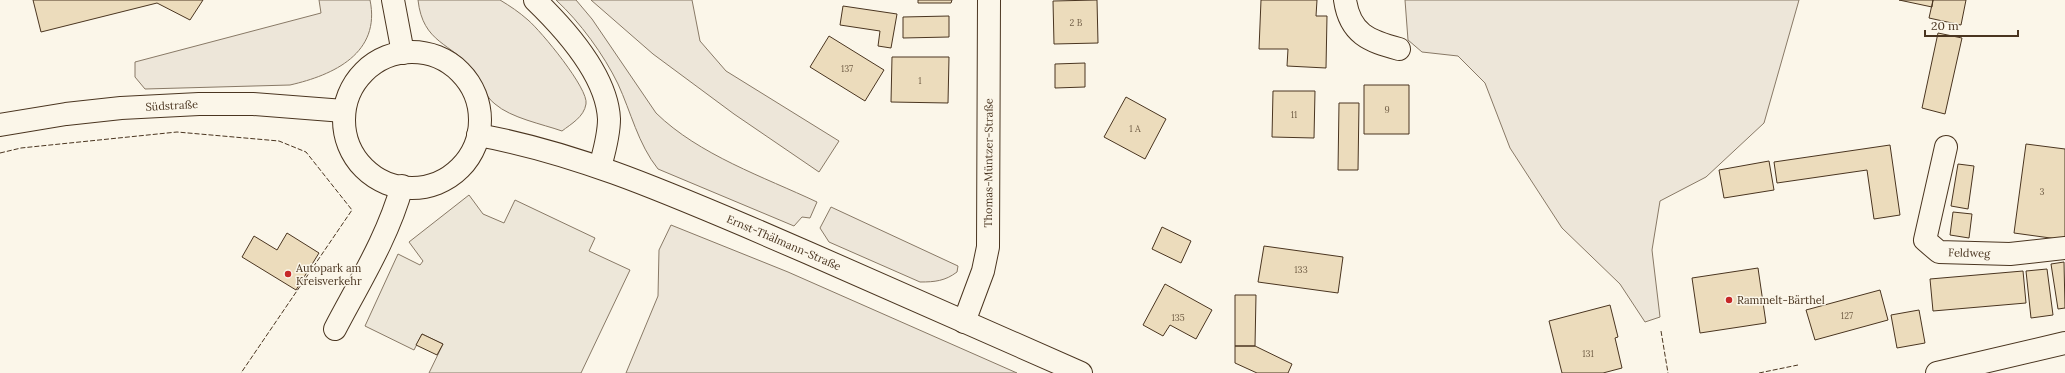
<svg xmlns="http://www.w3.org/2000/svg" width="2065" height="373" font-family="Lora,serif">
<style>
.green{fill:#ede6d9;stroke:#887966}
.parking{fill:#ede7d9;stroke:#887966}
.building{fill:#ecdcbc;stroke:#4a3520}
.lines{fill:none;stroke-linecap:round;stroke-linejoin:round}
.minor-casing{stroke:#4a3520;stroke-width:24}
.major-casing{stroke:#4a3520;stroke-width:24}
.minor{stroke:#fbf6e9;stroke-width:22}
.major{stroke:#fbf6e9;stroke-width:22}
.fence{stroke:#4a3520;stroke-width:1;stroke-dasharray:5 2;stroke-linecap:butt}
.poi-dot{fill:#c62828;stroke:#fbf6e9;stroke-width:1.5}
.labels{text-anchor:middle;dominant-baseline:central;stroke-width:3;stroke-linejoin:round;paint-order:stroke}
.number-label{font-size:9px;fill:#725f47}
.street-label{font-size:11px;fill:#4a3520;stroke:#fbf6e9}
.poi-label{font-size:11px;fill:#4a3520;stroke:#fbf6e9;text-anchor:start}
</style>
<rect width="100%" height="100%" fill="#fbf6e9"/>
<!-- green -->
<path class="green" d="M319,0H370C381,53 334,75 290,85L145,89L135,77V62L321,13Z
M418,0H500C510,6 519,12 528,20C541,31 589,89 586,104C584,117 571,124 562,131C542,124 511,118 495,104C484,96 482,81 474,71C451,42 423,44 418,0Z
M556,0H576L592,19L656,113C699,155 764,177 817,202L810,218L802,217L794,226L658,169C638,144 631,112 618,84C604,55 580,22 556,0Z
M591,0H692L700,41L726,71L839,141L819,172L734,114L653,54Z
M1405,0H1799L1764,123L1706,177L1660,201L1652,250L1660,317L1645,322L1620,284L1562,228L1510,148L1485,83L1458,56L1422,52L1408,40Z
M831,207L958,266L957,272C945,281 935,282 920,282L829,242L820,228Z
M671,225L788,272L1017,373H626L658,296L659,250Z"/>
<!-- parking -->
<path class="parking" d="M469,195L483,214L504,223L515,200L595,238L589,251L630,270L581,373H429L443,344L422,334L414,350L365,326L398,254L420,265L423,261L409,242Z"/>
<!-- building -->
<path class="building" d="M33,0H203L190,20L157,3L41,32Z
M918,0H952L951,3H918Z
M1097,0L1098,43L1054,44L1053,1Z
M1261,0H1317L1316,16H1327L1326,68L1287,66L1288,49H1259Z
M1899,0H1933L1932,7Z
M1933,0H1966L1961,25L1929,18Z
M843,6L897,14L891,48L878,46L880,31L840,25Z
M949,16V37L903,38V17Z
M1938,33L1962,38L1945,114L1922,108Z
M829,36L884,70L865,101L810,67Z
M892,57H949L948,103L891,102Z
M1085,63V87L1055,88V64Z
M1364,85H1409V134H1364Z
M1273,91H1315L1314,138L1272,137Z
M1126,97L1166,119L1145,159L1104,137Z
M1339,103H1359L1358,170H1338Z
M2026,144L2065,149V240L2014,233Z
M1890,145L1900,215L1874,219L1867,170L1777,183L1774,162Z
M1769,161L1774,190L1724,198L1719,170Z
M1958,164L1974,166L1968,209L1951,206Z
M1953,212L1972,214L1969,238L1950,235Z
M1162,227L1191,241L1181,263L1152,249Z
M287,233L319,253L296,290L242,257L254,236L277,250Z
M1264,246L1343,257L1338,293L1258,282Z
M2064,262L2065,308L2058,309L2051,264Z
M1758,268L1766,323L1700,333L1692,278Z
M2047,269L2053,315L2031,318L2026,271Z
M2023,271L2026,303L1933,311L1930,279Z
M1165,284L1212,310L1196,339L1170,325L1163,336L1143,325Z
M1880,290L1888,320L1815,340L1806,310Z
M1235,295H1256L1255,346H1235Z
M1610,305L1618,337L1615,338L1622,368L1603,373H1562L1549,321Z
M1919,310L1925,343L1897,348L1891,315Z
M422,334L443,344L437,355L416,345Z
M1235,346H1255L1292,364L1288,373H1257L1235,363Z"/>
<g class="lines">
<defs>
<g id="minor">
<path d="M535,0C565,29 607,75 609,119C609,136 604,152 600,167"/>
<path d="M1345,0C1350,34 1369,41 1399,49"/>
<path id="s1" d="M1946,147L1925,240L1939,252L2010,254L2065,248"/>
<path id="s2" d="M964,322L983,271L988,247L989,0"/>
<path d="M335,329C359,283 388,237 402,186"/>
</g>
<g id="major">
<path d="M393,0L403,53"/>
<circle cx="412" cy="120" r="68"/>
<path id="s3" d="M0,125L66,114L121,108L199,104H253L344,111"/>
<path id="s4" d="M478,135C572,152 659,189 746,226C858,274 969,324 1081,373"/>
<path d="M1937,373L2065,343"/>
</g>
</defs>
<!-- minor casing -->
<use href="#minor" class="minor-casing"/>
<!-- major casing -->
<use href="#major" class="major-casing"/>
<!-- minor -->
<use href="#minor" class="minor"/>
<!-- major -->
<use href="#major" class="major"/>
<!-- fence -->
<path class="fence" d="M0,153L21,148L177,132L279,141L306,152L352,210L241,373
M1661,331L1668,373
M1759,373L1798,365"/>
</g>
<!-- markers -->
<g class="poi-dot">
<circle cx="288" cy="274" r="4"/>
<circle cx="1729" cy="300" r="4"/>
</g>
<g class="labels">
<!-- number labels -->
<g class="number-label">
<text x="1076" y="22">2 B</text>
<text x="847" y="68">137</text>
<text x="920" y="80">1</text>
<text x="1387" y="109">9</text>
<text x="1294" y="114">11</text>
<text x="1135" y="128">1 A</text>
<text x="2042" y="191">3</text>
<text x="1301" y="269">133</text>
<text x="1847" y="315">127</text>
<text x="1178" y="317">135</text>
<text x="1588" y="353">131</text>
</g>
<!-- street labels -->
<g class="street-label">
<text stroke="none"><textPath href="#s3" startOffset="173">Südstraße</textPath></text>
<text stroke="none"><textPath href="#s2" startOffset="163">Thomas-Müntzer-Straße</textPath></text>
<text stroke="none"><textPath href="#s4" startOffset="325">Ernst-Thälmann-Straße</textPath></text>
<text stroke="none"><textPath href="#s1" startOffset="144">Feldweg</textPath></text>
</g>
<!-- poi labels -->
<g class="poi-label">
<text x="296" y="268">Autopark am<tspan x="296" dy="13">Kreisverkehr</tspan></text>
<text x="1737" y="300">Rammelt-Bärthel</text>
</g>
</g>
<!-- scale -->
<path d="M1925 30v6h93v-6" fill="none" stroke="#4a3520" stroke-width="2"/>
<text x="1931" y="30" font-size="12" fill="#4a3520" stroke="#fbf6e9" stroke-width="3" paint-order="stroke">20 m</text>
</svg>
